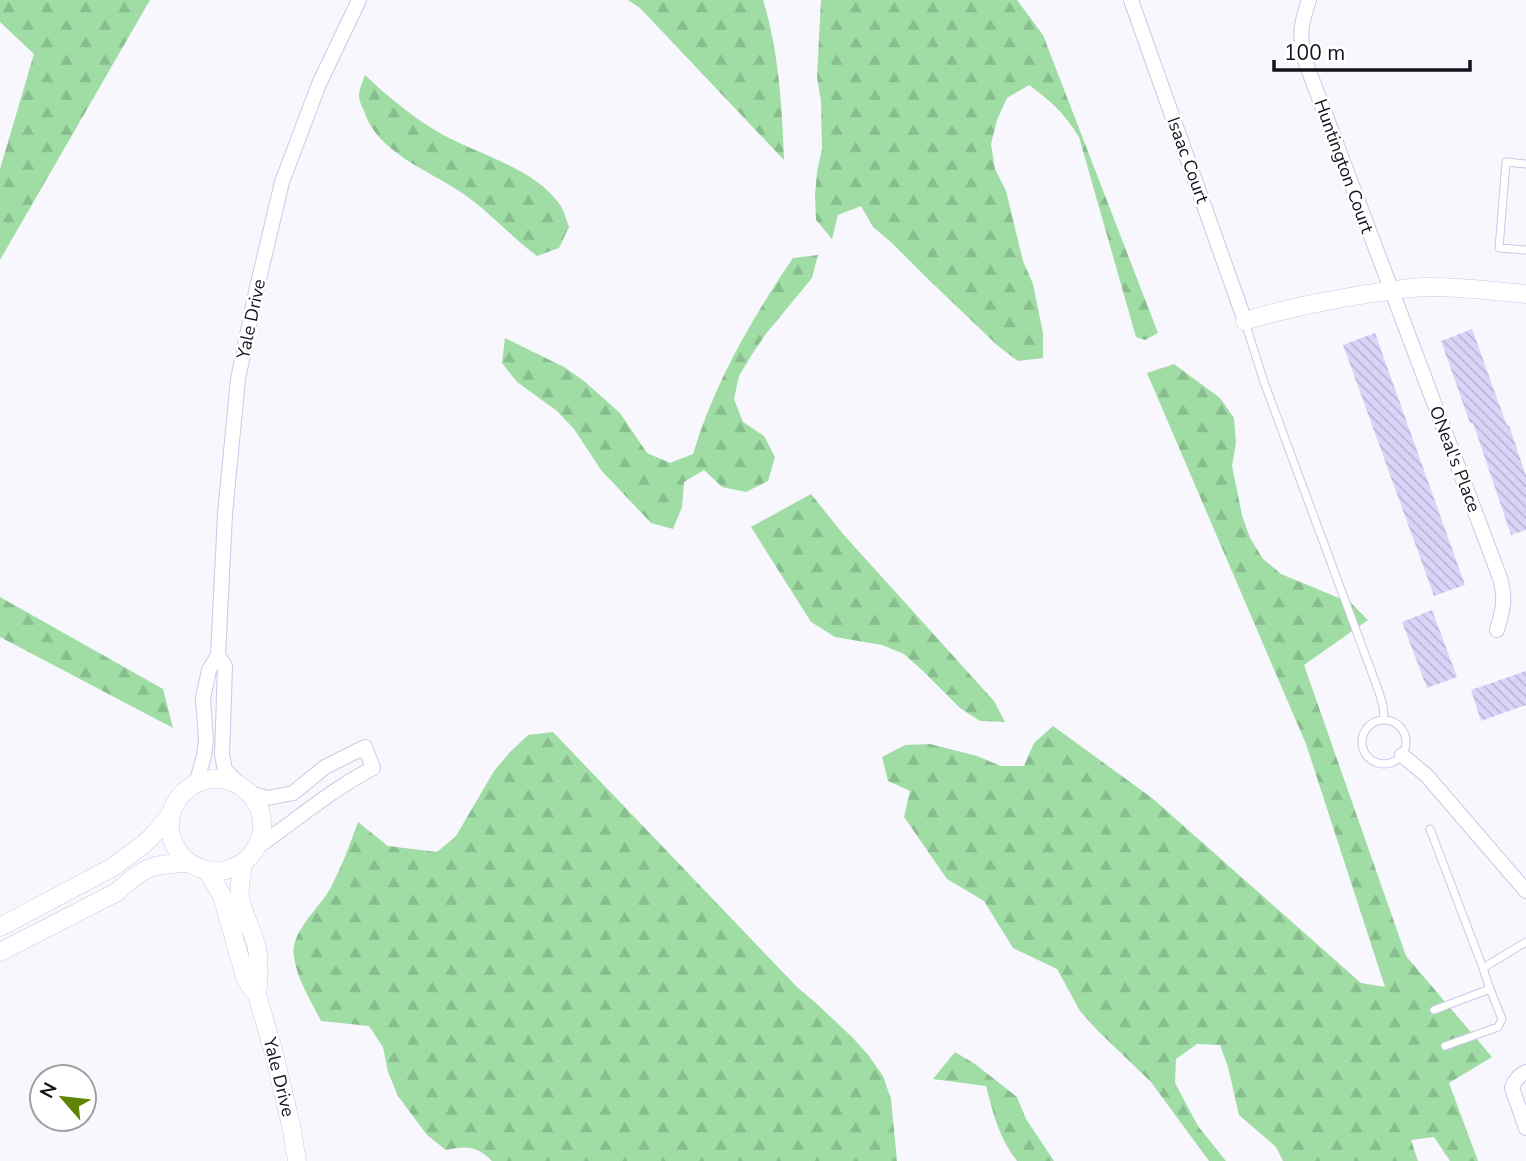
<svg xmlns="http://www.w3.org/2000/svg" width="1526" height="1161" font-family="'Nunito Sans',sans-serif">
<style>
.forest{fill:url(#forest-firs)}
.building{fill:url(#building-back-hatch)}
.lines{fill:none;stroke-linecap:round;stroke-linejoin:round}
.service-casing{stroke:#ccc8e6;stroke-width:9}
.minor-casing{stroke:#ccc8e6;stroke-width:16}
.tertiary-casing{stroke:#ccc8e6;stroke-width:19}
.service{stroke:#fff;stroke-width:7}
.minor{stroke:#fff;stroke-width:14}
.tertiary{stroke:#fff;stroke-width:18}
.labels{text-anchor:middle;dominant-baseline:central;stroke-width:5;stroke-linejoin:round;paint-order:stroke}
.street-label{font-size:18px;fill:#14121d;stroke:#fff}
</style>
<defs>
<pattern id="forest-firs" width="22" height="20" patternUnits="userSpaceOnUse" patternTransform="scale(1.75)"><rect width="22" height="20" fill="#9fdda5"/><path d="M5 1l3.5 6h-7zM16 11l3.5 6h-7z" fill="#88bd8e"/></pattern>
<pattern id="building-back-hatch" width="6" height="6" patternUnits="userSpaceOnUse" patternTransform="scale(1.75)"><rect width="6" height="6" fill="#dad4f9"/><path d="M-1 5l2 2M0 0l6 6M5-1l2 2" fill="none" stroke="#bab5d5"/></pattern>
</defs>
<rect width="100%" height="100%" fill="#f8f7fd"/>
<!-- forest -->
<path class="forest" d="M0,0H150L0,260V169L34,54L0,22Z
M628,0H763C779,52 782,106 784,160L640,8Z
M821,0H1017L1043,35L1158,333L1145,340L1136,337L1079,137C1064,113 1052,102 1029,85L1007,98L997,120L991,144L995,169L1006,191L1023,261L1033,284L1043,333V358L1018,361L998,346L927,278L892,243L873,227L861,206L838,215L832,239L816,220L815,196L817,172L822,149L821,101L817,77Z
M365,75C386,95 408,113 433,129C471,153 530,165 558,202C564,209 566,219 569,227L559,248L537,256C511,237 489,211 462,193C429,170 377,153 364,111C362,107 359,100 359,96C359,89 363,81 365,75Z
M818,255L812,278L765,335L751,356L739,376L734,399L743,422L764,436L775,457L768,481L746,492L722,487L704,470L684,482L682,507L673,529L651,523L601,470L574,429L557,411L517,382L502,363L505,338L564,367L584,381L620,413L647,453L670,463L693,454C714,384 752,318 793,258Z
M1174,364L1220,398L1234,418L1236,443L1232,466L1242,515L1250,538L1263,559L1281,574L1351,603L1368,620L1304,665L1406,956L1492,1057L1449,1083L1478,1161H1450L1434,1137L1411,1140L1418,1161H1283L1276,1147L1239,1115L1228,1067L1220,1045L1197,1044L1176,1059L1175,1083L1198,1126L1226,1161H1209L1151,1082L1097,1030L1080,1011L1057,969L1013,948L984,901L947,879L904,817L910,791L888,781L882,757L905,745L930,744L977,756L1001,766H1024L1034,743L1053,726L1152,798L1361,983L1385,987L1306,744L1147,373Z
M811,494L843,534L994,701L1005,722L980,721L960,708L923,671L904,654L882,645L835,637L811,622L751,527Z
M0,597L163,689L173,728L0,637Z
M553,732L797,987L817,1004L853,1038L869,1056L883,1076L891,1099L897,1161H492C476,1145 466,1146 446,1150L427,1135L398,1096L388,1072L383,1047L369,1026L321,1021C311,1001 297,979 294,957C289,932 321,907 331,887C342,866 350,844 358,822L388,846L437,852L456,836L494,771L510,752L528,735Z
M955,1052L975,1064L1017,1097L1026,1119L1054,1161H1017C999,1138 993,1113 986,1086L933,1079Z"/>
<!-- building -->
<path class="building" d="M1472,329L1507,426L1509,425L1526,476V530L1511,535L1473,423H1470L1441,341Z
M1375,333L1465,585L1434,596L1343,345Z
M1432,610L1457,677L1427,688L1402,622Z
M1526,671V705L1481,721L1471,690Z"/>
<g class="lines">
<defs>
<path id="service" d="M1526,164L1506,162L1499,248L1526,250
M1245,322L1264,382L1379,692L1383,706L1384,719
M1362 742a22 22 0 1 1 44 0a22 22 0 1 1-44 0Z
M1430,829L1483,968L1526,942
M1483,968L1490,989
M1434,1010L1490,989L1502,1019L1498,1027L1445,1046"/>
<path id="minor" d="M1131,0L1245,321
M1309,0C1301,24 1299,34 1304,58L1500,578C1506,599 1503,609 1497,630
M218,655L225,666L222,755L225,770L241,786
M1402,755L1427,776L1526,891
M196,784L204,756L206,740L203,698L209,670L218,655L225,514L238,379L256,292L282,182L319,84L359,0
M249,793L268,798L293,793L325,767L365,747L373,768C331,790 295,821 256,848
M1526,1072C1518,1076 1515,1080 1512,1088L1526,1128"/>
<path id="tertiary" d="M1245,321C1283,309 1321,302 1360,295C1381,292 1403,288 1424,287C1458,286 1492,291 1526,294
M170 825a46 46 0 1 1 92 0a46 46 0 1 1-92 0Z
M243,862C243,873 238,885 240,896C242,913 251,928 256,944C260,961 259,978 257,995
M207,870L222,896L246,980L257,995L273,1050L291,1125L297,1161
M0,927L113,867L144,844L158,830L172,812
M0,952L117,892C145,866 152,864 189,863"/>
</defs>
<!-- service casing -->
<use href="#service" class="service-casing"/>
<!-- minor casing -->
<use href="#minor" class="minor-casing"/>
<!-- tertiary casing -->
<use href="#tertiary" class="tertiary-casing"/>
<!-- service -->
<use href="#service" class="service"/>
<!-- minor -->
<use href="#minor" class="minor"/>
<!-- tertiary -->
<use href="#tertiary" class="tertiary"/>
</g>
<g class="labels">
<!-- street labels -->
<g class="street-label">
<text transform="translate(1188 160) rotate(70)">Isaac Court</text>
<text transform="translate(1344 166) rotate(70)">Huntington Court</text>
<text transform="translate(251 319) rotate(-78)">Yale Drive</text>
<text transform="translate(1455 459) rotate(69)">ONeal's Place</text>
<text transform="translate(279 1077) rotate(76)">Yale Drive</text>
</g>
</g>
<!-- north arrow -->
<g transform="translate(63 1098) rotate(298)"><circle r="33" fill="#ffffff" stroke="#a1a0a5" stroke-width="2"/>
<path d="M0-5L12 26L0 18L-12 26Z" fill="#5f8404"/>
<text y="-10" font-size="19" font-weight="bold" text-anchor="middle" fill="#14121d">N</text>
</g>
<!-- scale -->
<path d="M1274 60v10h196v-10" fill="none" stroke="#14121d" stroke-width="3.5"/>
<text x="1284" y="60" font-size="21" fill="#14121d" stroke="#ffffff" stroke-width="5" paint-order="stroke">100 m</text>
</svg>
